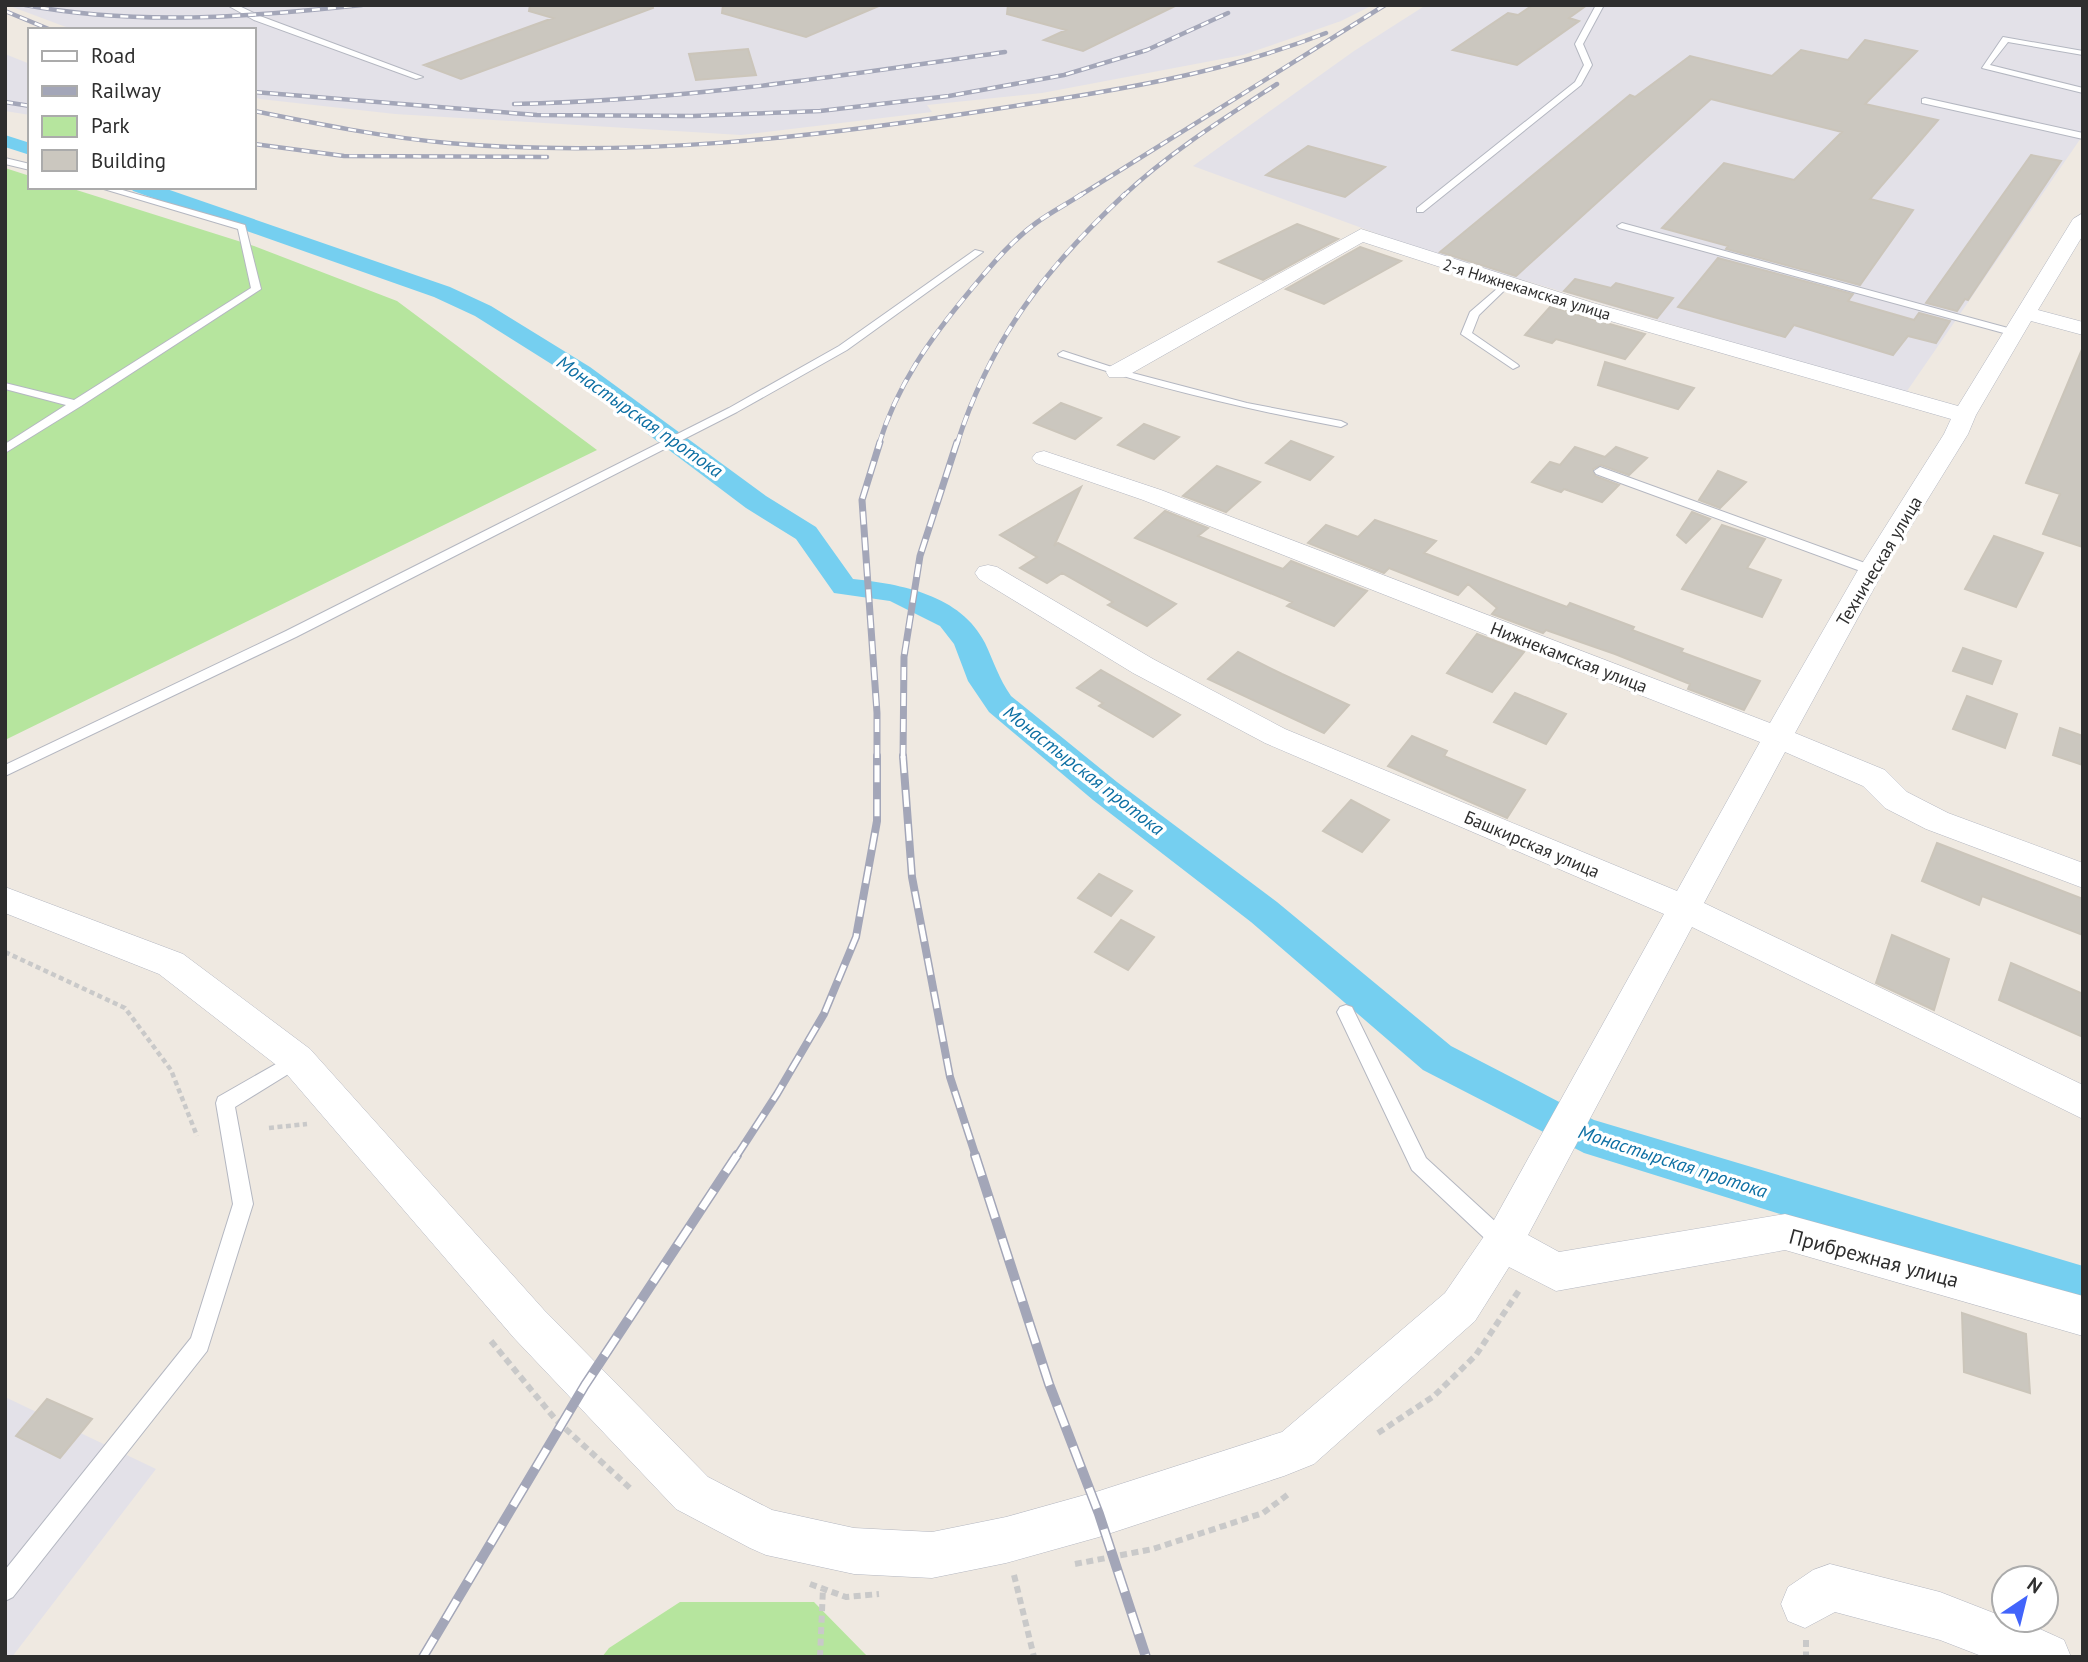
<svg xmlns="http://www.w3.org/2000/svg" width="2088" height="1662" font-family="'PT Sans',sans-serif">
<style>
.industrial{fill:#e3e1e8}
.green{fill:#b6e59e}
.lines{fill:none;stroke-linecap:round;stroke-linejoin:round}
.canal{fill:#75cff0;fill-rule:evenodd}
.building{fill:#cbc7bf;stroke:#cbc5ba;stroke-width:2}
.service-casing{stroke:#b4b7c1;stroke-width:2}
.minor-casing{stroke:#b4b7c1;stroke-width:1}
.path-far1{stroke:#c9c9c9;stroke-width:4.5;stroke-dasharray:5 3.5;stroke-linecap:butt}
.path{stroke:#c9c9c9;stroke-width:6;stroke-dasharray:7 4.5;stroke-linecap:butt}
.service{fill:#fff;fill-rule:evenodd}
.minor{fill:#fff;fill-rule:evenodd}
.rail-far4-casing{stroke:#a3a6b8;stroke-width:4.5}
.rail-far3-casing{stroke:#a3a6b8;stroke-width:5}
.rail-far2-casing{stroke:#a3a6b8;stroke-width:7}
.rail-far1-casing{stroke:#a3a6b8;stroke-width:8}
.rail-casing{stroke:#a3a6b8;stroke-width:10}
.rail-far4{stroke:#fff;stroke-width:2.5;stroke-dasharray:8;stroke-linecap:butt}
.rail-far3{stroke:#fff;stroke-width:3.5;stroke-dasharray:10;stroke-linecap:butt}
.rail-far2{stroke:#fff;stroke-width:4.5;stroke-dasharray:13;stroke-linecap:butt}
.rail-far1{stroke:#fff;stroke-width:5;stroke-dasharray:17;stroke-linecap:butt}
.rail{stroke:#fff;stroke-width:7;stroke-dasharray:22;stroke-linecap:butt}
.labels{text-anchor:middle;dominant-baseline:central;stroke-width:7;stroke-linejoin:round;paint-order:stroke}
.far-street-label{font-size:16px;fill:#2e2e2e;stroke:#fff}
.street-label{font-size:18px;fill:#2e2e2e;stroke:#fff}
.water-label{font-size:19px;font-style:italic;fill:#0d6fa3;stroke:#fff}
.near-street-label{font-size:21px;fill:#2e2e2e;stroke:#fff}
</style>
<rect width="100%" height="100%" fill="#efe9e1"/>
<!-- industrial -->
<path class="industrial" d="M7,5H1373L1341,21L1243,55L1042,93L927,105L932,112L741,135L395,114L260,99L254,97V30H74Z
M1426,5H2083V135L1905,394L1419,249L1193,166L1354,51Z
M5,54L30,64V115L5,111Z
M5,1397L156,1469L12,1657H5Z"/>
<!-- green -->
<path class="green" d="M5,168L30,176V187H67L254,246L397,301L597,450L5,740Z
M680,1602H814L868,1657H602L609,1648Z"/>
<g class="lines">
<!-- canal -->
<path class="canal" d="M5,135L30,143V155L5,147Z
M130,187H161L450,287L491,306L590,367L766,496L816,527L853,579C901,584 961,595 985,643C994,662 999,679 1011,696L1117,782L1277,902L1451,1046L1594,1120L2083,1266V1308L1584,1153L1423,1070L1251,922L1093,800L989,712L968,681L954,644L940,626L890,601L834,593L796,539L746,508L572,377L475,316L434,297L133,191Z"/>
</g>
<!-- building -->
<path class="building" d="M530,5H652L653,8L461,79L424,65L553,18L529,11Z
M723,5H881L806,37L722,13Z
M1008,5H1177L1083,51L1044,40L1066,30L1007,14Z
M1533,5H1587L1569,18L1579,21L1517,65L1453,50L1508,13L1518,15Z
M1865,40L1917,51L1865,104L1938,120L1870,199L1913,210L1860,285L1726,249L1728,246L1662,228L1724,163L1794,180L1842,132L1711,99L1516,276L1440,252L1630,95L1635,97L1690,56L1772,76L1801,50L1848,60Z
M748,49L756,75L696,80L689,54Z
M1308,146L1385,167L1345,197L1266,175Z
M2031,155L2061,161L1968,300L1965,299L1957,311L1926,303Z
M1297,224L1338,239L1263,280L1219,262Z
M1360,247L1401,261L1324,304L1286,289Z
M1718,258L1853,294L1848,301L1914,320L1919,313L1950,321L1936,343L1908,336L1893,355L1794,325L1785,337L1678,307Z
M1575,279L1611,288L1616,283L1673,298L1657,318L1564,291Z
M1551,306L1578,315L1645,334L1625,359L1556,339L1552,343L1525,335Z
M2083,347V547L2043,534L2060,494L2026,483Z
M1605,362L1694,388L1678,409L1598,385Z
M1061,403L1101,418L1075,439L1034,423Z
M1144,424L1179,437L1154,459L1118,445Z
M1291,441L1333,457L1310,480L1266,463Z
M1575,447L1605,457L1616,447L1647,458L1629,475L1601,465L1593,469L1595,476L1619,485L1602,502L1564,489L1561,492L1532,482L1550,462L1560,465Z
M1217,466L1260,482L1226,512L1183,496Z
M1718,471L1746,482L1720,508L1699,500Z
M1081,487L1054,546L1058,543L1176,604L1147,626L1108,605L1113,602L1062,573L1047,583L1020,568L1037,557L1000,535Z
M1165,511L1208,528L1198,536L1283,569L1291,561L1367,591L1334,626L1287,606L1292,602L1135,538Z
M1692,512L1710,519L1686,543L1677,535Z
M1375,520L1436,541L1424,553L1567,607L1570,603L1634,627L1632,630L1683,649L1681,652L1760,681L1744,710L1688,689L1690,684L1615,654L1546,630L1543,633L1492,614L1497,608L1468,584L1458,595L1389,568L1384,573L1308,543L1326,525L1358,537Z
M1722,525L1765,539L1747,568L1781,580L1762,617L1682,589Z
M1994,536L2043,553L2016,607L1965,589Z
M1477,634L1524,652L1492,692L1447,673Z
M1963,648L2001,661L1992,684L1953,671Z
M1238,652L1282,674L1349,705L1324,733L1208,679Z
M1101,670L1180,715L1153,737L1099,706L1103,703L1077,688Z
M1515,693L1566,714L1546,744L1494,722Z
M1967,696L2017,714L2005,748L1953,729Z
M2060,728L2083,736V765L2053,755Z
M1412,736L1447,751L1444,756L1525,790L1507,818L1388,766Z
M1351,800L1389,820L1362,852L1323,831Z
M1937,843L2083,899V935L1982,896L1979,905L1922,881Z
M1099,874L1132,891L1111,916L1078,898Z
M1121,920L1154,937L1128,970L1095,952Z
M1892,935L1949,959L1934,1010L1876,983Z
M2011,963L2083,994V1037L1999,1000Z
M1962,1313L2026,1334L2030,1393L1964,1372Z
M47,1399L92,1419L60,1458L16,1436Z"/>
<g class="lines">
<defs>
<path id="service" d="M227,5H237L260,16L423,77L416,79L254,20Z
M1596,5H1604L1583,44L1592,65L1581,85L1423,212H1417V208L1575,82L1584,65L1575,44Z
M2003,37L2083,51V55L2008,42L1990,65L2083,88V93L1982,68Z
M1925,98L2083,133V139L1922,103V99Z
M5,158L30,164V170L5,164Z
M97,187H112L245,225L261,289L81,406L5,453V444L66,405L5,389V383L74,400L251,288L238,229Z
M1622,223L2019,331L2020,333L2011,335L1619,228L1617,226Z
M975,250L983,252L847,350L737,412L296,637L5,776V765L286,631L729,408L839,346Z
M1506,281L1511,284L1479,315L1472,333L1517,364L1519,366L1513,369L1461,334L1470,312Z
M1063,351L1121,370L1247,403L1341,421L1347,424L1341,427C1245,409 1152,387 1059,356L1058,354Z
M1600,467L1876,567L1878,570L1871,574L1866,573L1596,474L1594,471Z
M1346,1005L1352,1007L1426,1158L1510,1235L1513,1242L1510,1249L1503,1251L1496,1249L1412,1170L1337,1012L1340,1007Z
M297,1052L303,1055L306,1060L303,1065L235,1107L253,1204L207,1351L13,1597L5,1601V1570L191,1338L233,1204L216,1103L218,1097Z"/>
<path id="minor" d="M2083,213V235L2038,310L2083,322V335L2031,321L1976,415L1968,434L1884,570L1795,733L1885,770L1907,792L1948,813L2083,863V888L1926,829L1885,808L1863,786L1785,752L1704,903L2083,1085V1119L1692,927L1528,1235L1559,1252L1785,1214L2083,1296V1336L1785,1250L1556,1291L1509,1267L1475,1321L1314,1464L1284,1476L1099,1537L1006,1563L932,1578L854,1574L766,1555L750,1548L676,1509L514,1338L284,1071L159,974L5,913V887L183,954L310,1049L544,1310L708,1477L772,1510L854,1528L932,1532L1006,1517L1099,1491L1282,1432L1445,1293L1489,1229L1664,914L1265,743L1133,673L979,579L975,573L979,567L988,565L997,567L1153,659L1285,729L1677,891L1760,742L1143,500L1036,463L1032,458L1036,453L1044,451L1161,490L1770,723L1858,570L1944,434L1951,419L1579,312L1363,242L1125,377H1109L1106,372L1109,367L1361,229L1593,303L1958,406L2073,219Z
M1830,1564L1940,1592L2004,1617V1620C2024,1620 2046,1632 2064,1640L2071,1657H1984L1940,1640L1835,1612L1805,1628L1788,1621L1781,1604L1788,1587L1813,1570Z"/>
</defs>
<!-- service casing -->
<use href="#service" class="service-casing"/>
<!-- minor casing -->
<use href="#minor" class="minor-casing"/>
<!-- path-far1 -->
<path class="path-far1" d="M5,952L125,1008L171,1070L197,1136
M269,1128L307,1124"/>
<!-- path -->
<path class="path" d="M491,1341L556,1420L631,1489
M1378,1433L1434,1396L1476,1355L1520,1289
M1075,1564L1153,1549L1263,1513L1290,1493
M1014,1575L1034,1657
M810,1584L846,1597L879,1594
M1806,1640V1657
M820,1657L823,1588"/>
<!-- service -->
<use href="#service" class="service"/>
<!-- minor -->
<use href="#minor" class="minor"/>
<defs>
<path id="rail-far4" d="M25,5C138,26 249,17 362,5
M5,11L51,30
M254,92L537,115L693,116L820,111L949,96L1064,75L1147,50L1228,13
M5,102L30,106
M514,104C679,101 842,76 1005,52
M254,111C318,124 382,137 448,143C633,159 819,137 1002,108C1113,91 1222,74 1326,33
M254,144L344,156L547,157
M1079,196L1385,5
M1123,196C1170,152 1223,119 1277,84"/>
<path id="rail-far3" d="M879,444C897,385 930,339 969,292C990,267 1010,242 1036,223C1051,212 1067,204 1082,194
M957,444C991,338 1045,269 1125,194"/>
<path id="rail-far2" d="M877,758V713L862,500L880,442
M903,758L904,657L920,556L957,442"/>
<path id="rail-far1" d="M903,756L912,877L950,1077L976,1157
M736,1157L777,1094L824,1014L856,937L877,821V756"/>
<path id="rail" d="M975,1155L1049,1384L1099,1514L1146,1657
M423,1657L585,1385L737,1155"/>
</defs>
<!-- rail-far4 casing -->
<use href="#rail-far4" class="rail-far4-casing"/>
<!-- rail-far3 casing -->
<use href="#rail-far3" class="rail-far3-casing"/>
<!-- rail-far2 casing -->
<use href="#rail-far2" class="rail-far2-casing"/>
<!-- rail-far1 casing -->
<use href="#rail-far1" class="rail-far1-casing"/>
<!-- rail casing -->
<use href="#rail" class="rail-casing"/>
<!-- rail-far4 -->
<use href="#rail-far4" class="rail-far4"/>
<!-- rail-far3 -->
<use href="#rail-far3" class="rail-far3"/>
<!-- rail-far2 -->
<use href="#rail-far2" class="rail-far2"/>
<!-- rail-far1 -->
<use href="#rail-far1" class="rail-far1"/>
<!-- rail -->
<use href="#rail" class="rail"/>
</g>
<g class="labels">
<!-- far-street labels -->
<g class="far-street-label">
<text transform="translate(1527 289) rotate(17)">2-я Нижнекамская улица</text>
</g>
<!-- street labels -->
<g class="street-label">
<text transform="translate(1879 561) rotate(-59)">Техническая улица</text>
<text transform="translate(1569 657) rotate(21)">Нижнекамская улица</text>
<text transform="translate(1532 844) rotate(23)">Башкирская улица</text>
</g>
<!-- water labels -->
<g class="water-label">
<text transform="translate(640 416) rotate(35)">Монастырская протока</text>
<text transform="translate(1084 770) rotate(38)">Монастырская протока</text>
<text transform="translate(1673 1161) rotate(18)">Монастырская протока</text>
</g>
<!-- near-street labels -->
<g class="near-street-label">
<text transform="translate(1874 1258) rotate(15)">Прибрежная улица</text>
</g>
</g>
<!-- border -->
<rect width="2088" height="1662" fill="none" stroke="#2e2e2e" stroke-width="14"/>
<!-- legend -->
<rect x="28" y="28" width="228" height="161" fill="#ffffff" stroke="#ababab" stroke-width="2"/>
<rect x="42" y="51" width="35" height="10" fill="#ffffff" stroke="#ababab" stroke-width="2"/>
<text x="91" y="63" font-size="21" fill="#2e2e2e">Road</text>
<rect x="42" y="86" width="35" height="10" fill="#a3a6b8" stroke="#ababab" stroke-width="2"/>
<text x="91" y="98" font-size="21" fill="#2e2e2e">Railway</text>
<rect x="42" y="116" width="35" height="21" fill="#b6e59e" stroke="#ababab" stroke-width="2"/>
<text x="91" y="133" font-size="21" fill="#2e2e2e">Park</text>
<rect x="42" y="150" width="35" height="21" fill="#cbc7bf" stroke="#ababab" stroke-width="2"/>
<text x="91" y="168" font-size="21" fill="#2e2e2e">Building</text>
<!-- north arrow -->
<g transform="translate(2025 1599) rotate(35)"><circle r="33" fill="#ffffff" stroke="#ababab" stroke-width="2"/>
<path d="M0-5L12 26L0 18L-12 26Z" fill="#4264fb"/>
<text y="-10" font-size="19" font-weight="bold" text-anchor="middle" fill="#2e2e2e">N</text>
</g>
</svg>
